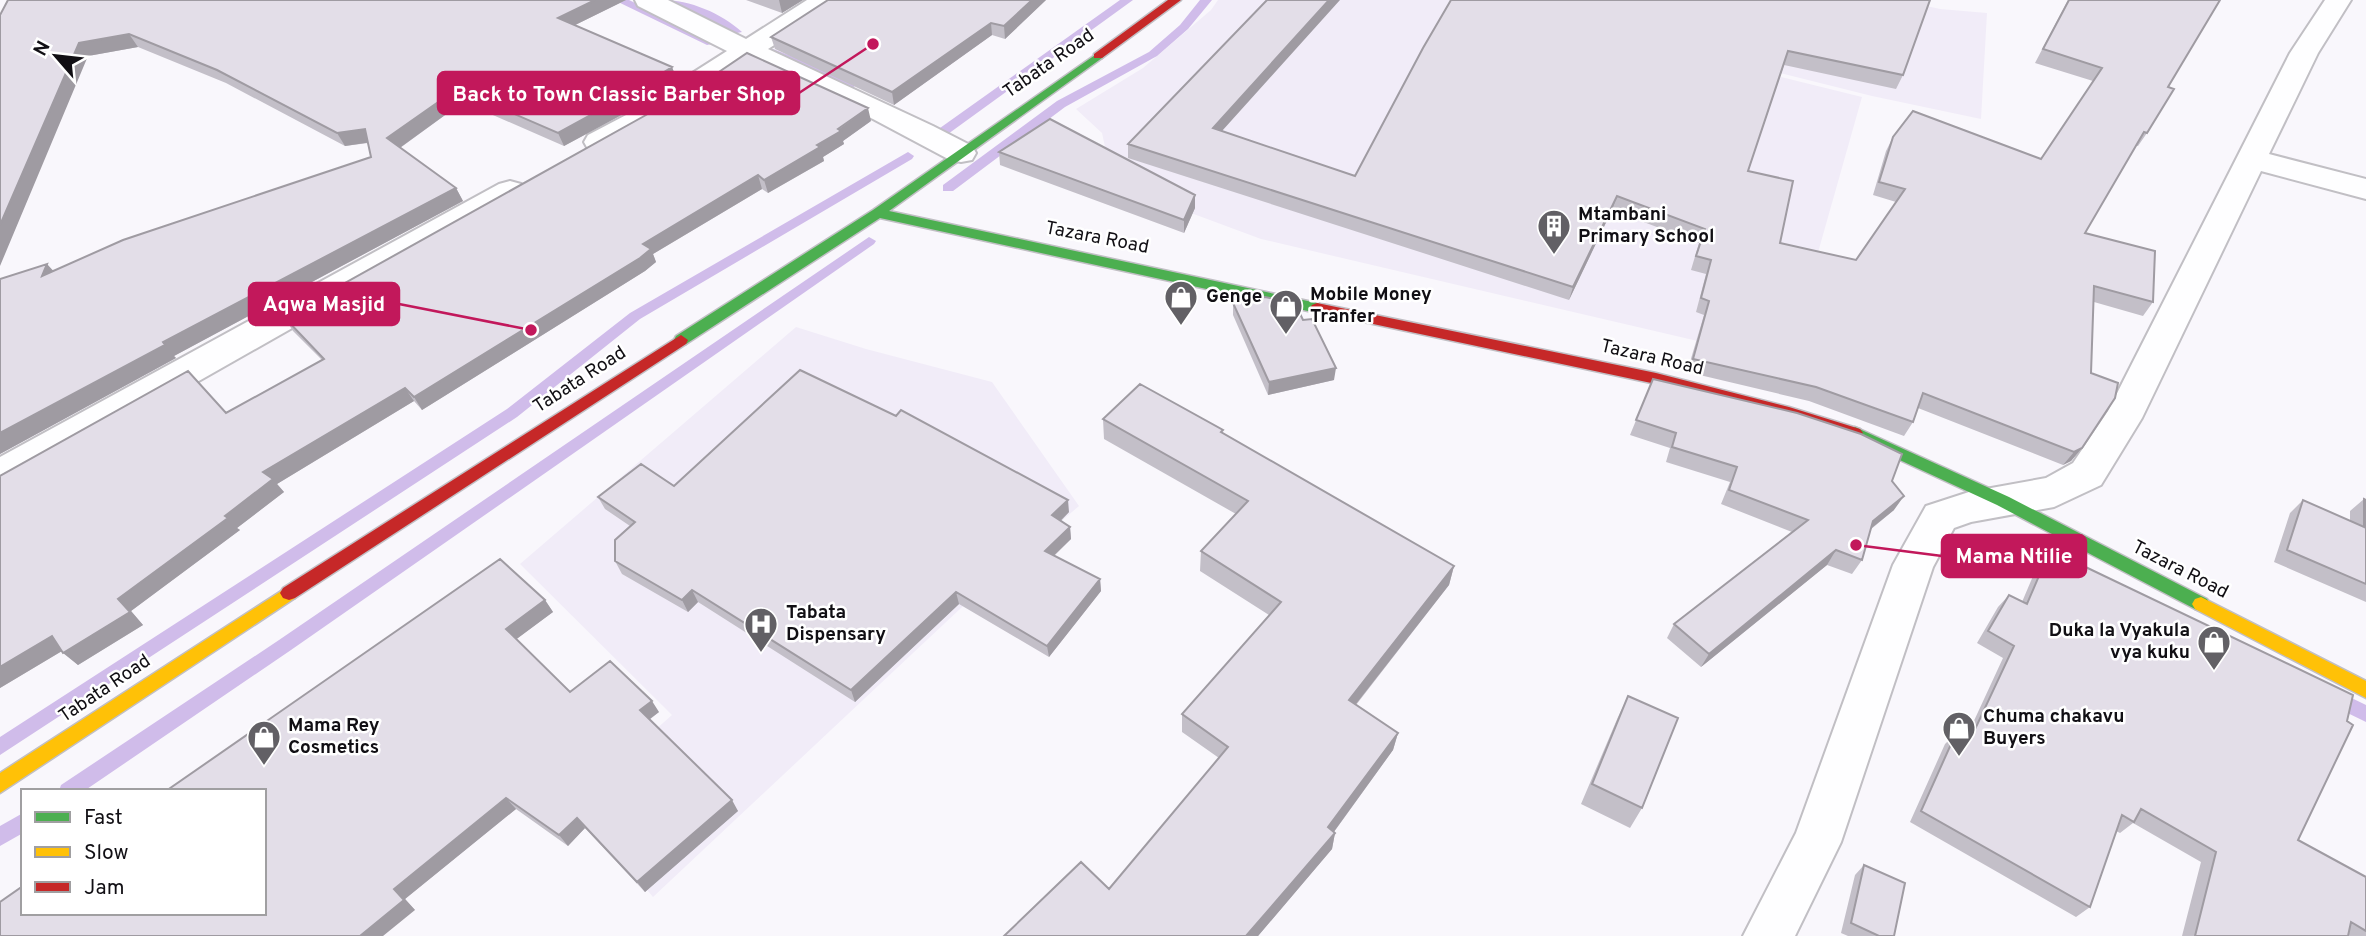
<svg xmlns="http://www.w3.org/2000/svg" width="2366" height="936" font-family="Overpass,sans-serif">
<style>
.built{fill:#f1ecf8}
.lines{fill:none;stroke-linecap:round;stroke-linejoin:round}
.stream{fill:#d0bcea;fill-rule:evenodd}
.street-casing{stroke:#c1bfc4;stroke-width:4}
.fast-casing{stroke:#c1bfc4;stroke-width:3}
.slow-casing{stroke:#c1bfc4;stroke-width:3}
.jam-casing{stroke:#c1bfc4;stroke-width:3}
.street{fill:#fefeff;fill-rule:evenodd}
.fast{fill:#4caf50;fill-rule:evenodd}
.slow{fill:#ffc107;fill-rule:evenodd}
.jam{fill:#c62828;fill-rule:evenodd}
.wall{fill:#c3bfc8}
.shaded-wall{fill:#9f9ba2}
.building{fill:#e3dee8;stroke:#9f9ba2;stroke-width:2}
.labels{text-anchor:middle;dominant-baseline:central;stroke-width:5;stroke-linejoin:round;paint-order:stroke}
.street-label{font-size:19px;fill:#110f14;stroke:#fff}
.poi-label{font-size:19px;font-weight:bold;fill:#110f14;stroke:#fff;text-anchor:start}
.leader{fill:none;stroke:#c2185b;stroke-width:2.5}
.callout-dot{fill:#c2185b;stroke:#fff;stroke-width:2.5}
.callout{fill:#c2185b;stroke:#c2185b;stroke-width:2.5}
.callout-label{font-size:21px;text-anchor:middle;font-weight:bold;fill:#fff}
</style>
<rect width="100%" height="100%" fill="#f9f7fc"/>
<!-- built -->
<path class="built" d="M1218,0H1467L1862,97L1787,362L1261,239L1113,184L1102,133L1076,109L1143,68L1211,10Z
M1486,0H1899L1940,9L1987,13L1981,119L1872,96Z
M796,327L866,349L992,382L1079,506L977,593L653,897L600,833L571,805L672,715L520,564Z"/>
<g class="lines">
<!-- stream -->
<path class="stream" d="M614,0H629L717,43L707,45Z
M662,0C690,0 721,13 742,32L732,34L690,10Z
M1120,0H1133L948,134H940V128Z
M1200,0H1212L1188,29L1157,56L1065,107L953,191H943V185L1057,101L1149,52L1180,25Z
M773,49L856,81L858,84L852,88L848,87L769,54L767,52Z
M908,152L914,156L912,159L640,319L517,417L0,755V737L507,409L630,313Z
M869,237L876,241L874,244L291,650L84,791H59L61,785L279,640Z
M2333,689L2366,705V722L2327,703L2324,697L2327,691Z
M23,813V833L0,846V826Z"/>
<defs>
<path id="street" d="M635,0H668L746,39L807,0H839L836,6L768,49L933,126L972,146L976,153L972,160L961,162L950,160L873,119L749,62C709,88 653,132 610,149C602,152 596,151 588,149L584,142L588,135L628,114L727,51L638,6Z
M2325,0H2351L2318,53L2269,154L2366,179V199L2261,171L2142,418L2101,485L2054,507L1971,522L1954,528L1933,567L1841,842L1795,936H1743L1796,833L1893,565L1926,506L1969,492L2046,478L2073,463L2108,411L2290,53Z
M510,181L521,184L526,191L521,198L14,486L0,490V457L499,184Z"/>
<path id="fast" d="M1098,53L1104,56L1102,58L889,211L1317,303L1322,305L1324,308L1322,311L1317,313L880,218L686,344H676L674,340L676,336L873,210Z
M1855,427L2009,497L2207,599L2210,604L2207,609L2201,611L2195,609L1997,505L1850,437L1847,433Z"/>
<path id="slow" d="M289,586L295,588L298,593L295,598L0,793V773Z
M2201,597L2366,681V698L2195,609L2192,604L2195,599Z"/>
<path id="jam" d="M1168,0H1181L1102,58H1094V54Z
M1317,303L1656,373L1789,407L1860,429L1863,433L1855,439L1788,418L1656,384L1312,311L1310,308L1312,305Z
M681,335L688,340L686,344L295,598L289,600L283,598L280,593L283,588Z"/>
</defs>
<!-- street casing -->
<use href="#street" class="street-casing"/>
<!-- fast casing -->
<use href="#fast" class="fast-casing"/>
<!-- slow casing -->
<use href="#slow" class="slow-casing"/>
<!-- jam casing -->
<use href="#jam" class="jam-casing"/>
<!-- street -->
<use href="#street" class="street"/>
<!-- fast -->
<use href="#fast" class="fast"/>
<!-- slow -->
<use href="#slow" class="slow"/>
<!-- jam -->
<use href="#jam" class="jam"/>
</g>
<!-- wall -->
<path class="wall" d="M8,0H626L575,25L672,67L677,80L627,112L564,146L463,102L400,148L456,188L463,201L174,356L176,358L0,454V279L53,271L371,157L368,143L345,146L226,83L138,47L88,56Z
M746,0H803L782,13Z
M828,0H1046L1005,39L992,35L894,105L775,49L771,37Z
M1930,0L1903,75L1896,89L1784,65L1748,171L1780,243L1856,260L1896,202L1873,195L1886,151L1893,137L2041,159L2093,81L2035,63L2068,0L2168,87L2147,133L2138,146H2136L2085,233L2153,302L2143,316L2094,302L2082,448L2071,461L2063,465L1918,408L1913,422L1904,436L1809,401L1687,372L1704,315L1696,312L1706,274L1691,270L1699,243L1612,210L1569,300L1128,158V144L1222,131L1355,176Z
M871,121L843,141L844,144L823,157L824,161L768,193L762,189L653,254L656,262L645,271L422,410L414,401L277,484L284,492L237,528L240,530L131,611L143,625L78,665L62,651L0,688V476L226,413L322,360L293,331L284,317Z
M999,152L1195,208L1184,233L1000,165Z
M1233,303L1334,380L1268,395L1233,315Z
M1653,379L1892,481L1894,510L1870,530L1862,560L1852,574L1827,565L1701,667L1667,638L1674,624L1792,532L1721,504L1730,482L1666,462L1670,448L1630,435Z
M1103,419L1223,434L1454,566L1449,585L1356,705L1398,733L1393,750L1334,832L1335,833L1332,849L1258,936H1004L1109,889L1219,758L1182,732V714L1269,615L1200,571L1201,551L1236,514L1104,439Z
M598,497L1069,512L1061,521L1070,527L1071,539L1054,556L1100,579L1101,591L1049,657L959,604L855,702L698,602L688,612L622,574L615,561L630,526L605,509Z
M2364,499L2366,500V602L2274,562L2290,513L2303,500L2350,521V511Z
M2050,550L2298,840L2366,877V936H2182L2201,862L2133,823L2120,833L2116,831L2090,907L2076,917L1910,822L1945,744L1956,733L1966,738L2003,658L1977,643L1998,607L2009,595L2022,602L2039,562Z
M545,600L553,612L516,639L570,692L659,712L649,720L738,811L645,892L585,828L568,846L516,809L405,899L415,910L23,886Z
M1628,696L1642,808L1630,828L1581,804L1618,717Z
M1864,865L1894,936H1848L1841,933L1855,875Z"/>
<!-- shaded-wall -->
<path class="shaded-wall" d="M595,0H626L563,31L558,18Z
M779,0H803L782,13Z
M1032,0H1046L1005,39L1004,26Z
M1329,0H1340L1213,141V128Z
M991,23L992,35L894,105L892,92Z
M129,34L138,47L88,56L0,266V225L79,43Z
M672,67L677,80L627,112L564,146L558,133Z
M457,89L463,102L394,152L387,138Z
M868,108L871,121L843,141L844,144L823,157L824,161L768,193L764,180L817,145Z
M365,129L372,142L345,146L337,133Z
M758,175L762,189L653,254L656,262L645,271L422,410L414,397L643,244Z
M456,188L463,201L174,356L176,358L0,454V433L163,342Z
M1195,195V208L1184,233V220Z
M1617,196L1612,210L1569,300L1573,287Z
M47,264L59,277L42,276Z
M1336,368L1334,380L1268,395L1269,382Z
M405,388L414,401L277,484L284,492L237,528L240,530L131,611L143,625L78,665L63,653L118,599L225,516L263,472Z
M2082,448L2071,461L2063,465L2074,452Z
M1904,496L1894,510L1863,535L1873,521Z
M1068,500L1069,512L1054,527L1052,515Z
M1070,527L1071,539L1046,563L1045,551Z
M1836,550L1827,565L1701,667L1709,654Z
M1454,566L1449,585L1345,718L1349,700Z
M1100,579L1101,591L1049,657L1047,646Z
M692,590L698,602L688,612L682,600Z
M956,592L959,604L855,702L851,690Z
M545,600L553,612L514,641L506,629Z
M52,636L67,648L0,688V667Z
M652,701L659,712L647,721L640,710Z
M1398,733L1393,750L1325,844L1328,827Z
M506,798L516,809L405,899L415,910L383,936H360L394,889Z
M732,800L738,811L645,892L637,882Z
M577,818L585,828L568,846L559,835Z
M1335,833L1332,849L1258,936H1246Z"/>
<!-- building -->
<path class="building" d="M8,0H595L558,18L672,67L622,98L558,133L457,89L387,138L456,188L163,342L165,345L0,433V279L47,264L42,276L123,240L371,157L365,129L337,133L217,70L129,34L79,43L0,225V15Z
M828,0H1032L1004,26L991,23L892,92L771,37Z
M1267,0H1329L1213,128L1355,176L1423,48L1451,0H1930L1903,75L1788,51L1748,171L1793,181L1780,243L1856,260L1905,189L1879,182L1893,137L1913,111L2041,159L2102,68L2043,49L2069,0H2220L2168,87L2174,89L2147,133L2144,132L2085,233L2155,251L2153,302L2094,286L2091,373L2118,383L2115,398L2082,448L2074,452L1923,393L1913,422L1816,387L1693,359L1709,301L1701,298L1711,260L1696,256L1705,229L1617,196L1573,287L1128,144Z
M747,53L868,108L838,129L841,131L817,145L820,147L764,180L758,175L643,244L651,249L640,258L414,397L405,388L263,472L273,479L225,516L228,518L118,599L130,612L63,653L52,636L0,667V476L188,371L226,413L324,359L284,317L646,115L703,79L707,80Z
M1050,119L1195,195L1184,220L999,152Z
M1265,297L1295,303L1303,320L1312,319L1336,368L1269,382L1233,303Z
M800,370L896,416L901,410L1068,500L1052,515L1070,527L1045,551L1100,579L1047,646L956,592L851,690L692,590L682,600L615,561V540L635,522L598,497L641,464L674,486Z
M1653,379L1797,413L1861,434L1902,454L1892,481L1904,496L1873,521L1862,560L1836,550L1709,654L1674,624L1808,520L1729,490L1737,467L1672,447L1676,433L1636,420Z
M1140,384L1223,430L1221,432L1454,566L1349,700L1398,733L1328,827L1335,833L1246,936H1004L1081,862L1109,889L1228,747L1182,714L1281,602L1201,551L1248,501L1103,419Z
M2364,499L2366,500V584L2287,550L2303,500L2364,527Z
M2050,550L2353,695L2347,721L2353,725L2298,840L2366,877V931L2351,922L2348,936H2195L2216,852L2141,809L2134,822L2122,815L2090,907L1921,811L1956,733L1970,740L2014,646L1988,631L2009,595L2027,604Z
M500,559L545,600L506,629L570,692L610,661L652,701L640,710L732,800L637,882L577,818L559,835L506,798L394,889L404,900L360,936H0V902L23,886V913H264V791H166Z
M1628,696L1678,718L1642,808L1592,784Z
M1864,865L1905,883L1894,936H1879L1851,923Z"/>
<!-- icons -->
<defs>
<symbol id="building-pin" viewBox="-11 -11 22 30"><path d="M0 17L-7.5 6A9.5 9.5 0 1 1 7.5 6Z" fill="#626065" stroke="#fff"/><path d="M-4-6H4V6H1V3H-1V6H-4ZM-2.5-4.3h1.7v1.8h-1.7ZM.8-4.3h1.7v1.8H.8ZM-2.5-1h1.7V.8h-1.7ZM.8-1h1.7V.8H.8Z" fill="#fff"/></symbol>
<symbol id="shop-pin" viewBox="-11 -11 22 30"><path d="M0 17L-7.5 6A9.5 9.5 0 1 1 7.5 6Z" fill="#626065" stroke="#fff"/><path d="M-5-2.5h2.3a2.7 3.5 0 0 1 5.4 0H5L5.5 6h-11ZM-1.5-2.5h3a1.5 2.3 0 0 0-3 0Z" fill="#fff"/></symbol>
<symbol id="hospital-pin" viewBox="-11 -11 22 30"><path d="M0 17L-7.5 6A9.5 9.5 0 1 1 7.5 6Z" fill="#626065" stroke="#fff"/><path d="M-5-5h3v3.5h4V-5h3V5h-3V1.5h-4V5h-3Z" fill="#fff"/></symbol>
</defs>
<g fill-rule="evenodd">
<use href="#building-pin" x="1535" y="207" width="38" height="52"/>
<use href="#shop-pin" x="1162" y="278" width="38" height="52"/>
<use href="#shop-pin" x="1267" y="287" width="38" height="52"/>
<use href="#hospital-pin" x="742" y="605" width="38" height="52"/>
<use href="#shop-pin" x="2195" y="623" width="38" height="52"/>
<use href="#shop-pin" x="1940" y="709" width="38" height="52"/>
<use href="#shop-pin" x="245" y="718" width="38" height="52"/>
</g>
<g class="labels">
<!-- street labels -->
<g class="street-label">
<text transform="translate(1049 64) rotate(-35)">Tabata Road</text>
<text transform="translate(1097 238) rotate(11)">Tazara Road</text>
<text transform="translate(1652 358) rotate(13)">Tazara Road</text>
<text transform="translate(580 380) rotate(-33)">Tabata Road</text>
<text transform="translate(2180 570) rotate(27)">Tazara Road</text>
<text transform="translate(105 689) rotate(-34)">Tabata Road</text>
</g>
<!-- poi labels -->
<g class="poi-label">
<text x="1578" y="215">Mtambani<tspan x="1578" dy="22">Primary School</tspan></text>
<text x="1310" y="295">Mobile Money<tspan x="1310" dy="22">Tranfer</tspan></text>
<text x="1206" y="297">Genge</text>
<text x="786" y="613">Tabata<tspan x="786" dy="22">Dispensary</tspan></text>
<text x="2190" y="631" text-anchor="end">Duka la Vyakula<tspan x="2190" dy="22">vya kuku</tspan></text>
<text x="1983" y="717">Chuma chakavu<tspan x="1983" dy="22">Buyers</tspan></text>
<text x="288" y="726">Mama Rey<tspan x="288" dy="22">Cosmetics</tspan></text>
</g>
</g>
<!-- callouts -->
<path class="leader" d="M873 44L799 93M531 330L399 304M1856 545L1942 556"/>
<g class="callout-dot">
<circle cx="873" cy="44" r="7"/>
<circle cx="531" cy="330" r="7"/>
<circle cx="1856" cy="545" r="7"/>
</g>
<g class="callout">
<rect x="438" y="72" width="361" height="42" rx="7"/>
<rect x="249" y="283" width="150" height="42" rx="7"/>
<rect x="1942" y="535" width="144" height="42" rx="7"/>
</g>
<g class="callout-label">
<text x="619" y="101">Back to Town Classic Barber Shop</text>
<text x="324" y="311">Aqwa Masjid</text>
<text x="2014" y="563">Mama Ntilie</text>
</g>
<!-- legend -->
<rect x="21" y="789" width="245" height="126" fill="#ffffff" stroke="#a09fa1" stroke-width="2"/>
<rect x="35" y="812" width="35" height="10" fill="#4caf50" stroke="#a09fa1" stroke-width="2"/>
<text x="84" y="824" font-size="21" fill="#110f14">Fast</text>
<rect x="35" y="847" width="35" height="10" fill="#ffc107" stroke="#a09fa1" stroke-width="2"/>
<text x="84" y="859" font-size="21" fill="#110f14">Slow</text>
<rect x="35" y="882" width="35" height="10" fill="#c62828" stroke="#a09fa1" stroke-width="2"/>
<text x="84" y="894" font-size="21" fill="#110f14">Jam</text>
<!-- north arrow -->
<g transform="translate(56 56) rotate(298)" stroke="#ffffff" stroke-width="5" paint-order="stroke">
<path d="M0-5L12 26L0 18L-12 26Z" fill="#110f14"/>
<text y="-10" font-size="19" font-weight="bold" text-anchor="middle" fill="#110f14">N</text>
</g>
</svg>
